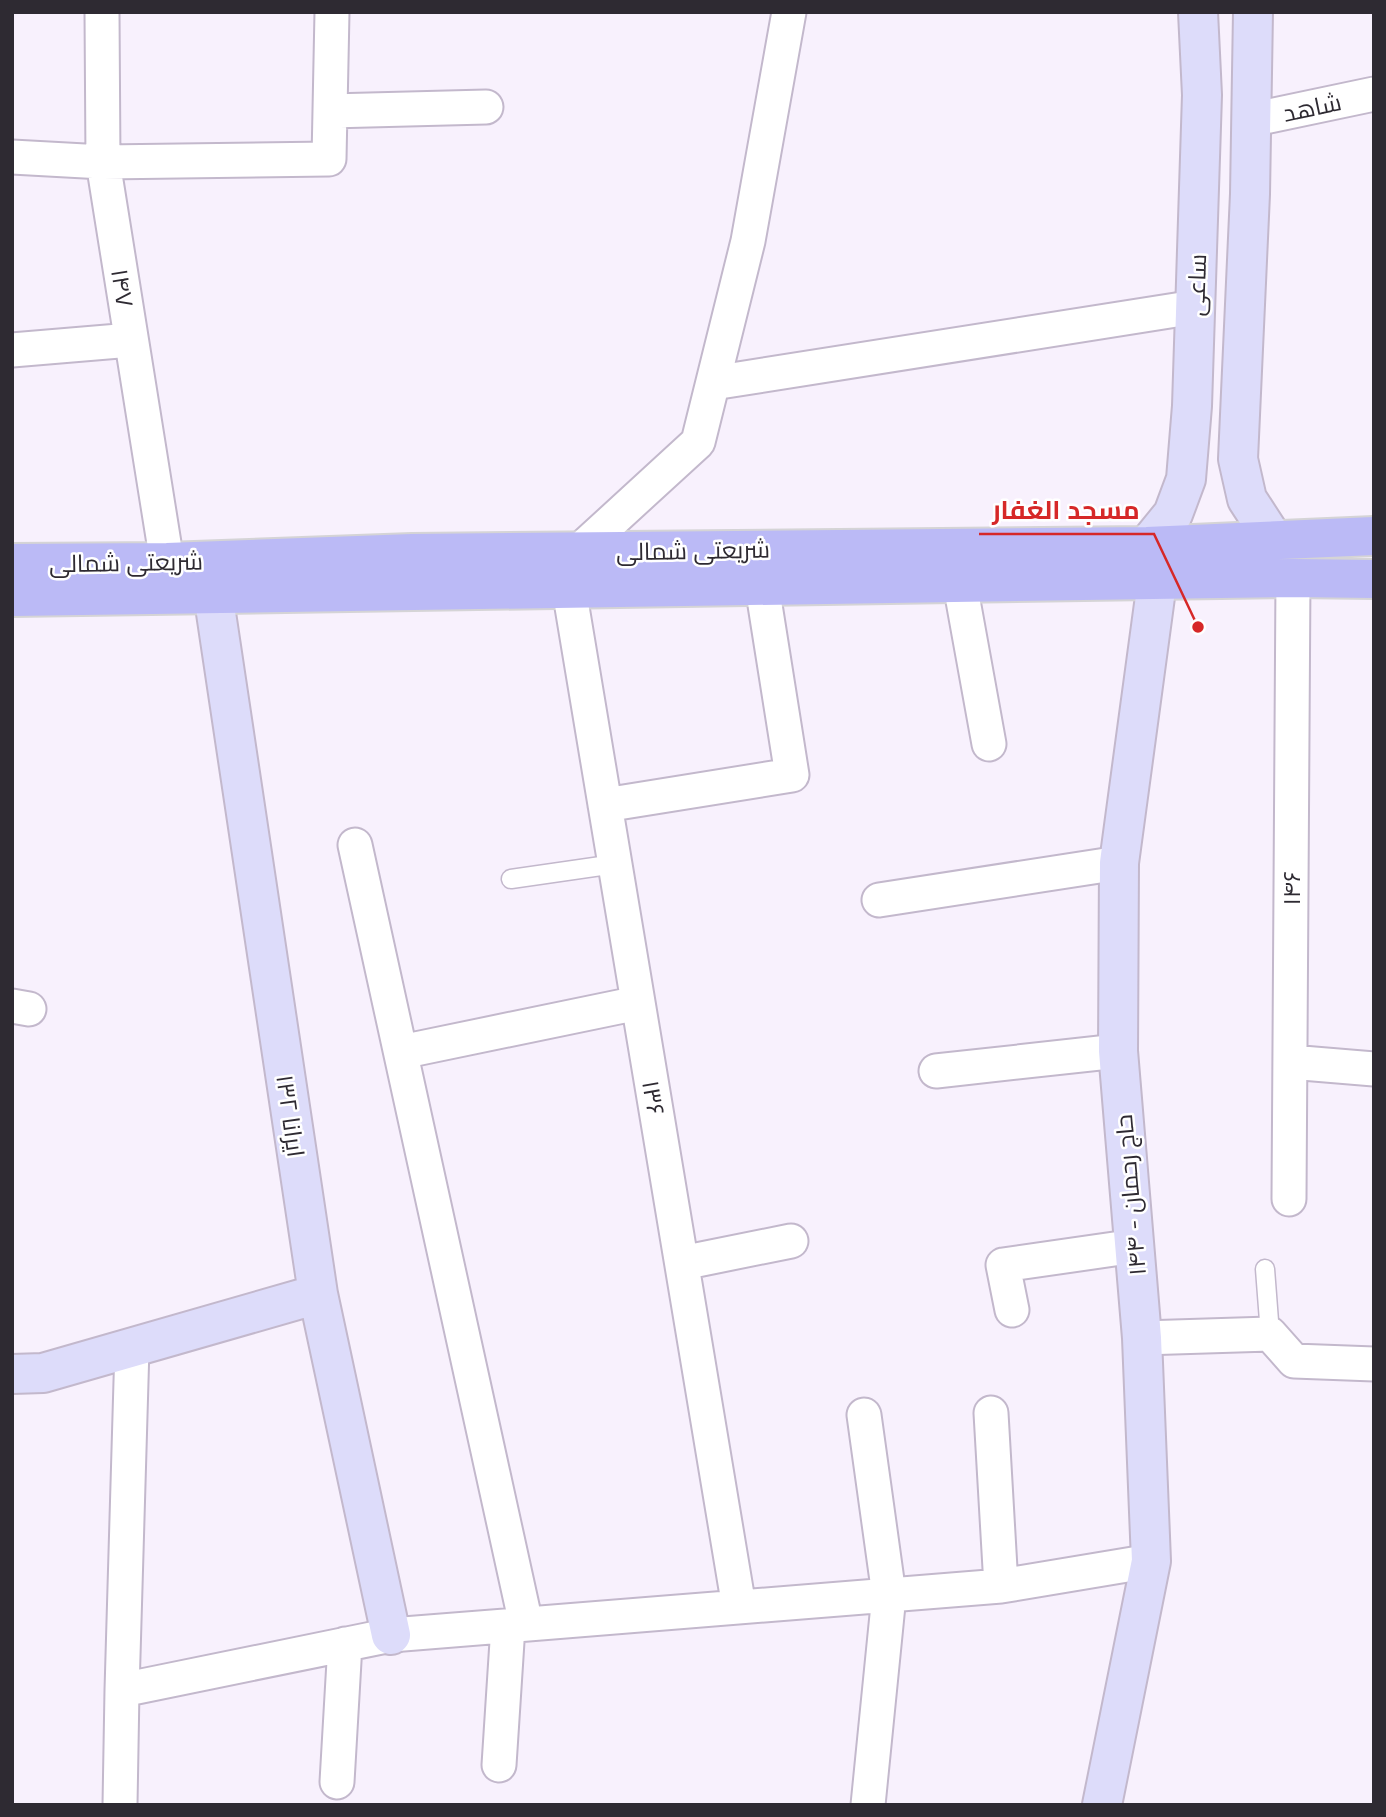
<svg xmlns="http://www.w3.org/2000/svg" width="1386" height="1817" font-family="Mulish,Cairo,sans-serif">
<style>
.lines{fill:none;stroke-linecap:round;stroke-linejoin:round}
.lane-casing{stroke:#c3b8cc;stroke-width:21}
.street-casing{stroke:#c3b8cc;stroke-width:37}
.secondary-casing{stroke:#c3b8cc;stroke-width:42}
.primary-casing{stroke:#d5d4d6;stroke-width:42}
.lane{stroke:#fff;stroke-width:18}
.street{stroke:#fff;stroke-width:33}
.secondary{stroke:#dddcfa;stroke-width:38}
.primary{stroke:#bbbaf6;stroke-width:38}
.labels{text-anchor:middle;dominant-baseline:central;stroke-width:5;stroke-linejoin:round;paint-order:stroke}
.street-label{font-size:24px;fill:#2e2a32;stroke:#fff}
.leader{fill:none;stroke:#d62828;stroke-width:2.5}
.callout-dot{fill:#d62828;stroke:#fff;stroke-width:2.5}
.callout-label{font-size:26px;text-anchor:middle;font-weight:bold;fill:#d62828;stroke:#fff;stroke-width:5;stroke-linejoin:round;paint-order:stroke}
</style>
<rect width="100%" height="100%" fill="#f8f1fd"/>
<g class="lines">
<defs>
<path id="lane" d="M511,879L615,864
M1265,1269L1270,1334"/>
<path id="street" d="M102,12L103,162L167,562
M330,111L486,107
M1250,120L1374,94
M12,157L103,162L329,159L332,12
M12,350L131,340
M713,383L1195,307
M578,552L698,442L748,241L789,12
M960,584L989,744
M569,589L739,1607
M605,805L792,775L762,586
M355,845L526,1624
M879,900L1119,863
M12,1006L29,1009
M401,1052L638,1003
M1290,1062L1374,1069
M936,1071L1118,1051
M1289,1199L1293,578
M682,1263L791,1241
M1012,1310L1003,1265L1135,1246
M1142,1338L1270,1334L1294,1361L1374,1364
M132,1347L122,1690L391,1635L1001,1586L1151,1561
M991,1413L1001,1586
M864,1415L889,1595L868,1805
M499,1765L508,1626
M337,1782L345,1644
M120,1805L122,1690"/>
<path id="secondary" d="M1253,12L1250,194L1238,459L1247,499L1273,539
M1147,546L1173,514L1186,479L1192,406L1202,95L1198,12
M213,593L318,1294L391,1635
M12,1374L43,1373L318,1294
M1102,1805L1151,1561L1142,1338L1118,1051L1119,863L1157,582"/>
<path id="primary" d="M12,563L167,562L412,553L1147,546L1374,536
M12,597L1293,578L1374,579"/>
</defs>
<!-- lane casing -->
<use href="#lane" class="lane-casing"/>
<!-- street casing -->
<use href="#street" class="street-casing"/>
<!-- secondary casing -->
<use href="#secondary" class="secondary-casing"/>
<!-- primary casing -->
<use href="#primary" class="primary-casing"/>
<!-- lane -->
<use href="#lane" class="lane"/>
<!-- street -->
<use href="#street" class="street"/>
<!-- secondary -->
<use href="#secondary" class="secondary"/>
<!-- primary -->
<use href="#primary" class="primary"/>
</g>
<g class="labels">
<!-- street labels -->
<g class="street-label">
<text transform="translate(1312 107) rotate(-12)">شاهد</text>
<text transform="translate(1196 285) rotate(-88)">ساعی</text>
<text transform="translate(123 288) rotate(81)">۱۴۷</text>
<text transform="translate(693 550) rotate(-1)">شریعتی شمالی</text>
<text transform="translate(126 562) rotate(-1)">شریعتی شمالی</text>
<text transform="translate(1291 888) rotate(-90)">۱۴۶</text>
<text transform="translate(654 1098) rotate(80)">۱۳۶</text>
<text transform="translate(291 1116) rotate(82)">ایرانا ۱۳۲</text>
<text transform="translate(1130 1195) rotate(-95)">حاج رحمان - ۱۴۴</text>
</g>
</g>
<!-- callouts -->
<path class="leader" d="M1198 627L1154 534H979"/>
<circle class="callout-dot" cx="1198" cy="627" r="7"/>
<g class="callout-label">
<text x="1066" y="519">مسجد الغفار</text>
</g>
<!-- border -->
<rect width="1386" height="1817" fill="none" stroke="#2e2a32" stroke-width="28"/>
</svg>
